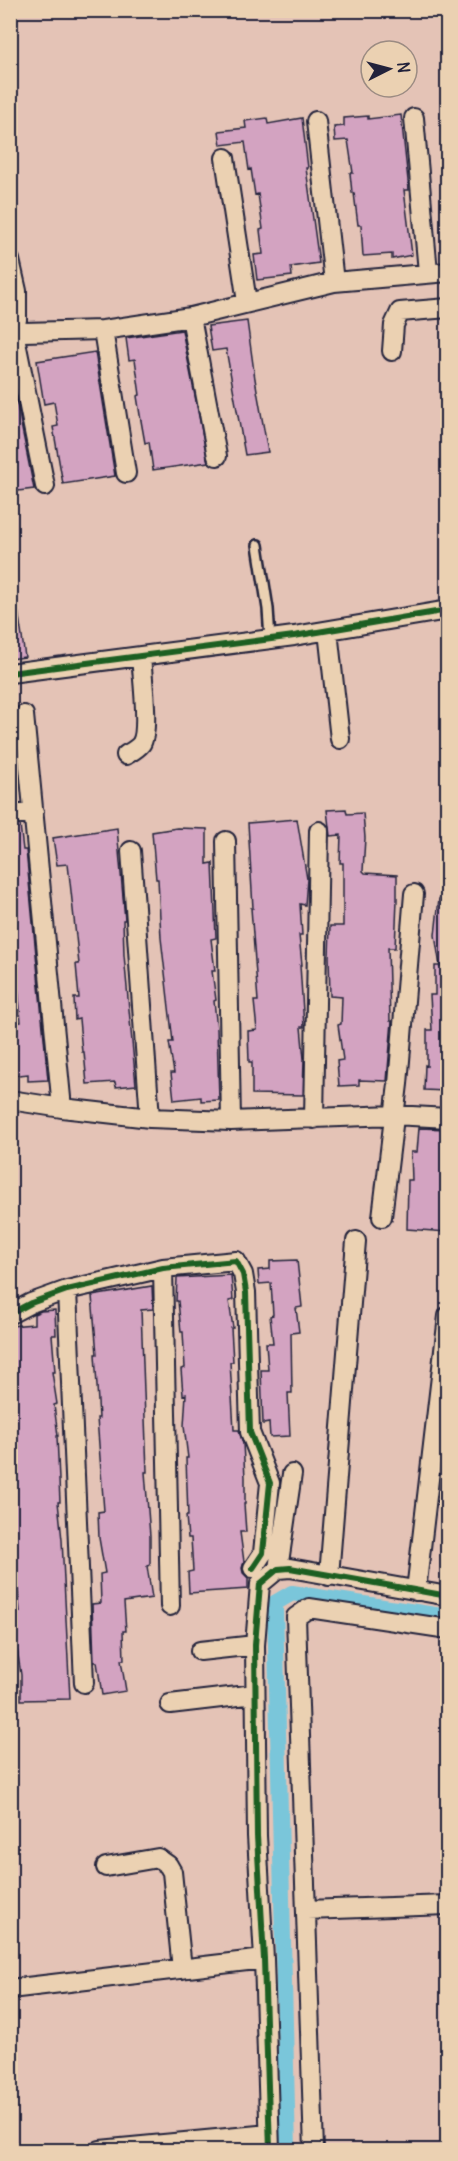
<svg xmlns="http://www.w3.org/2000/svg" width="458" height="2161" font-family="Delius,sans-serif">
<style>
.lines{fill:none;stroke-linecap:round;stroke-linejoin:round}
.canal{stroke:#7ac6da;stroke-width:16}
.building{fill:#d3a3c1;stroke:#22223b;stroke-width:1.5}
.service-casing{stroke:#22223b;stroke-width:14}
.minor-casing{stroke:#22223b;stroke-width:22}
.service{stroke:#ebd1b2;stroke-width:9}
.minor{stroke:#ebd1b2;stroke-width:18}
.cycleway-casing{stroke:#ebd1b2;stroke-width:10}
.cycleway{stroke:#1b5e20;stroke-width:6}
</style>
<rect width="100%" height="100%" fill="#e4c3b6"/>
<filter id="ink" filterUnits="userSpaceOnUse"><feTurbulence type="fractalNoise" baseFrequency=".0167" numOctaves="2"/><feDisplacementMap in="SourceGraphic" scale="12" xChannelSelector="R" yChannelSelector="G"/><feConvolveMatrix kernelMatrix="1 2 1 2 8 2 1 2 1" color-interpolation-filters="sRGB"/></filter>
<g filter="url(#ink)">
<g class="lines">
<!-- canal -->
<path class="canal" d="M288,2150L275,1603L292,1593L448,1617"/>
</g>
<!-- building -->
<path class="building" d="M401,115L409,190H404L412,255L392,259V254L363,256L361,225H358L354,193H352L350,173H353L348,140L335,141L334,127L344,126V118L368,116V119Z
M267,118L268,124L302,118L308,168H306L319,263L291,267L292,276L257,280L254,255L263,254L260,230L263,229L258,194L255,195L251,169L249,170L245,142L221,145L219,131L246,128L245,121Z
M247,321L255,379L268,452L245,455L226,349L212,351L208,326Z
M182,330L208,462L153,470L149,442L145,443L140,415L137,396L140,395L135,359L129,360L126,338Z
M95,352L115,476L63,484L53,427L58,426L54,402L44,404L37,361Z
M10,384H13L34,489L10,492Z
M10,610H18L25,657L10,659Z
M346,809L347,814L363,813L365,838L363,871L365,873L397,875V900L395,948H388L390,1021H392L387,1081L359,1080V1085L339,1086L337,1061L343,1060L338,1025L341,1024L342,997L330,996L329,957L330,926H343V863H340L341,835L330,836L327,810Z
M297,819L307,879L305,905L300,904L302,935H299L302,965H300L304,1027H301L304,1059L303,1095L252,1094V1062H249L248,1031L257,1030L254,1001H258L251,908H253L248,823Z
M20,825L23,850H26L48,1080L28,1081V1074L10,1076V1023L21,1022L18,986L16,987L11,937H13L10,917V826Z
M117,828L125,920H123L124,955L136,1085L116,1087L115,1082L87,1084L84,1052H82L79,1019L75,1020L74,998H79L76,964H79L68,864L57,865L53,838Z
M177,828L207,829V864L213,863L216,938L211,939L215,971H212L216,1000L214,1001L217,1029L219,1100L201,1101V1097L174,1100L171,1073H174L169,1042H173L161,938L158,879H156L152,832Z
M439,899L447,900V1056L446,1091L424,1090L425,1065L427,1066V1030H432L430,995H435V966H440L435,935Z
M419,1128L447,1129V1232L407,1229L408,1180H412L411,1152H417Z
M297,1260L302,1307L296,1308L299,1332L291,1333L292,1393H288L290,1436L270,1437L269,1423L263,1424L261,1370H268L266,1343H273L270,1316L273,1315L271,1283L259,1284L258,1270L270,1269V1261Z
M231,1275L233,1300L229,1301L233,1328H231L233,1362H230L234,1430H239L243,1444L245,1477V1504H244L246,1532H240L244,1562L242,1568L243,1573L248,1578V1589L189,1593L188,1572L193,1571L191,1538H188L186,1516H188L186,1458H188L184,1426L186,1394L183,1395L181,1369L185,1368L183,1332H181L178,1301H176L177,1278Z
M152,1286L153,1309L141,1310L147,1472H145L150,1536V1565L147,1566L152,1598L124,1602L126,1631H123L124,1660H121L126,1691L102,1695L97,1662H94L92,1604L101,1603L100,1574L105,1573L99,1538L98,1512L104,1511L97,1418H99L95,1354H97L92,1296Z
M55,1310L56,1335H52L55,1372H52L57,1404L54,1405L58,1436H57L60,1502H58L62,1540L70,1699L21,1700V1675L15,1635H10V1613L20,1612L10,1501V1485H15L13,1447H10V1326L34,1324V1314L41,1311Z"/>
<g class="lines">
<defs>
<path id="service" d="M258,545L268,609L270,639"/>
<path id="minor" d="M414,118L428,272
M316,121L334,282
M225,158L247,302
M10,260L17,291V320
M191,317L217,456
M103,330L126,473
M23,332L103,330L191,317L334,282L448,272
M16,342L45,486
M392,351L394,325L400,312L448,308
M328,631L340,739
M10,673L294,636L448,610
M24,715L62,1108
M126,755C131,752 137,749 141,744C150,731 142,674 141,656
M10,815L34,812
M226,841L231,1121
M131,851L150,1118
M10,1100L62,1108L150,1118L231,1121L394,1115L448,1118
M314,1119L319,831
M382,1217L398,1084L414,894
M163,1268L170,1606
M67,1290L84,1683
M10,1314L31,1303L67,1290L163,1268L236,1261L243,1274L246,1292L250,1432L270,1483L263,1553L253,1568
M278,1569L292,1474
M329,1576L356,1241
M416,1591L448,1316
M200,1651L255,1645
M170,1704L255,1694
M106,1867L158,1858L168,1865L172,1872L182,1969
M306,1910L448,1905
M10,1989L264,1959
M100,2150L269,2134
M270,2150L264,1959L257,1836L255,1645L260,1584L278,1569L290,1568L448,1596
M314,2150L296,1617L309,1608L448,1629"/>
</defs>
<!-- service casing -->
<use href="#service" class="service-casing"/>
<!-- minor casing -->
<use href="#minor" class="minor-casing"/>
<!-- service -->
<use href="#service" class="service"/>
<!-- minor -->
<use href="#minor" class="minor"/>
<defs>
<path id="cycleway" d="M10,673L294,636L448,610
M10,1314L31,1303L67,1290L163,1268L236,1261L243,1274L246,1292L250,1432L270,1483L263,1553L253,1568
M270,2150L264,1959L257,1836L255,1645L260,1584L278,1569L290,1568L448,1596"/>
</defs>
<!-- cycleway casing -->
<use href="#cycleway" class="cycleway-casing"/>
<!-- cycleway -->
<use href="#cycleway" class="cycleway"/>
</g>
</g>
<!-- margin -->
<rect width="458" height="2161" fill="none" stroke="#ebd1b2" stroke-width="36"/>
<rect x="18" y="18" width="422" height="2125" fill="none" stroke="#22223b" stroke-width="2" filter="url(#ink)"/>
<!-- north arrow -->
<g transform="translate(389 69) rotate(84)"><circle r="28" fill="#ebd1b2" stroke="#9b8b82" stroke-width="1.5"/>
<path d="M0-4.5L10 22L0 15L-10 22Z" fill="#22223b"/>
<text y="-9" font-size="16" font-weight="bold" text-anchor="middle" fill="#22223b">N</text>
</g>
</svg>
